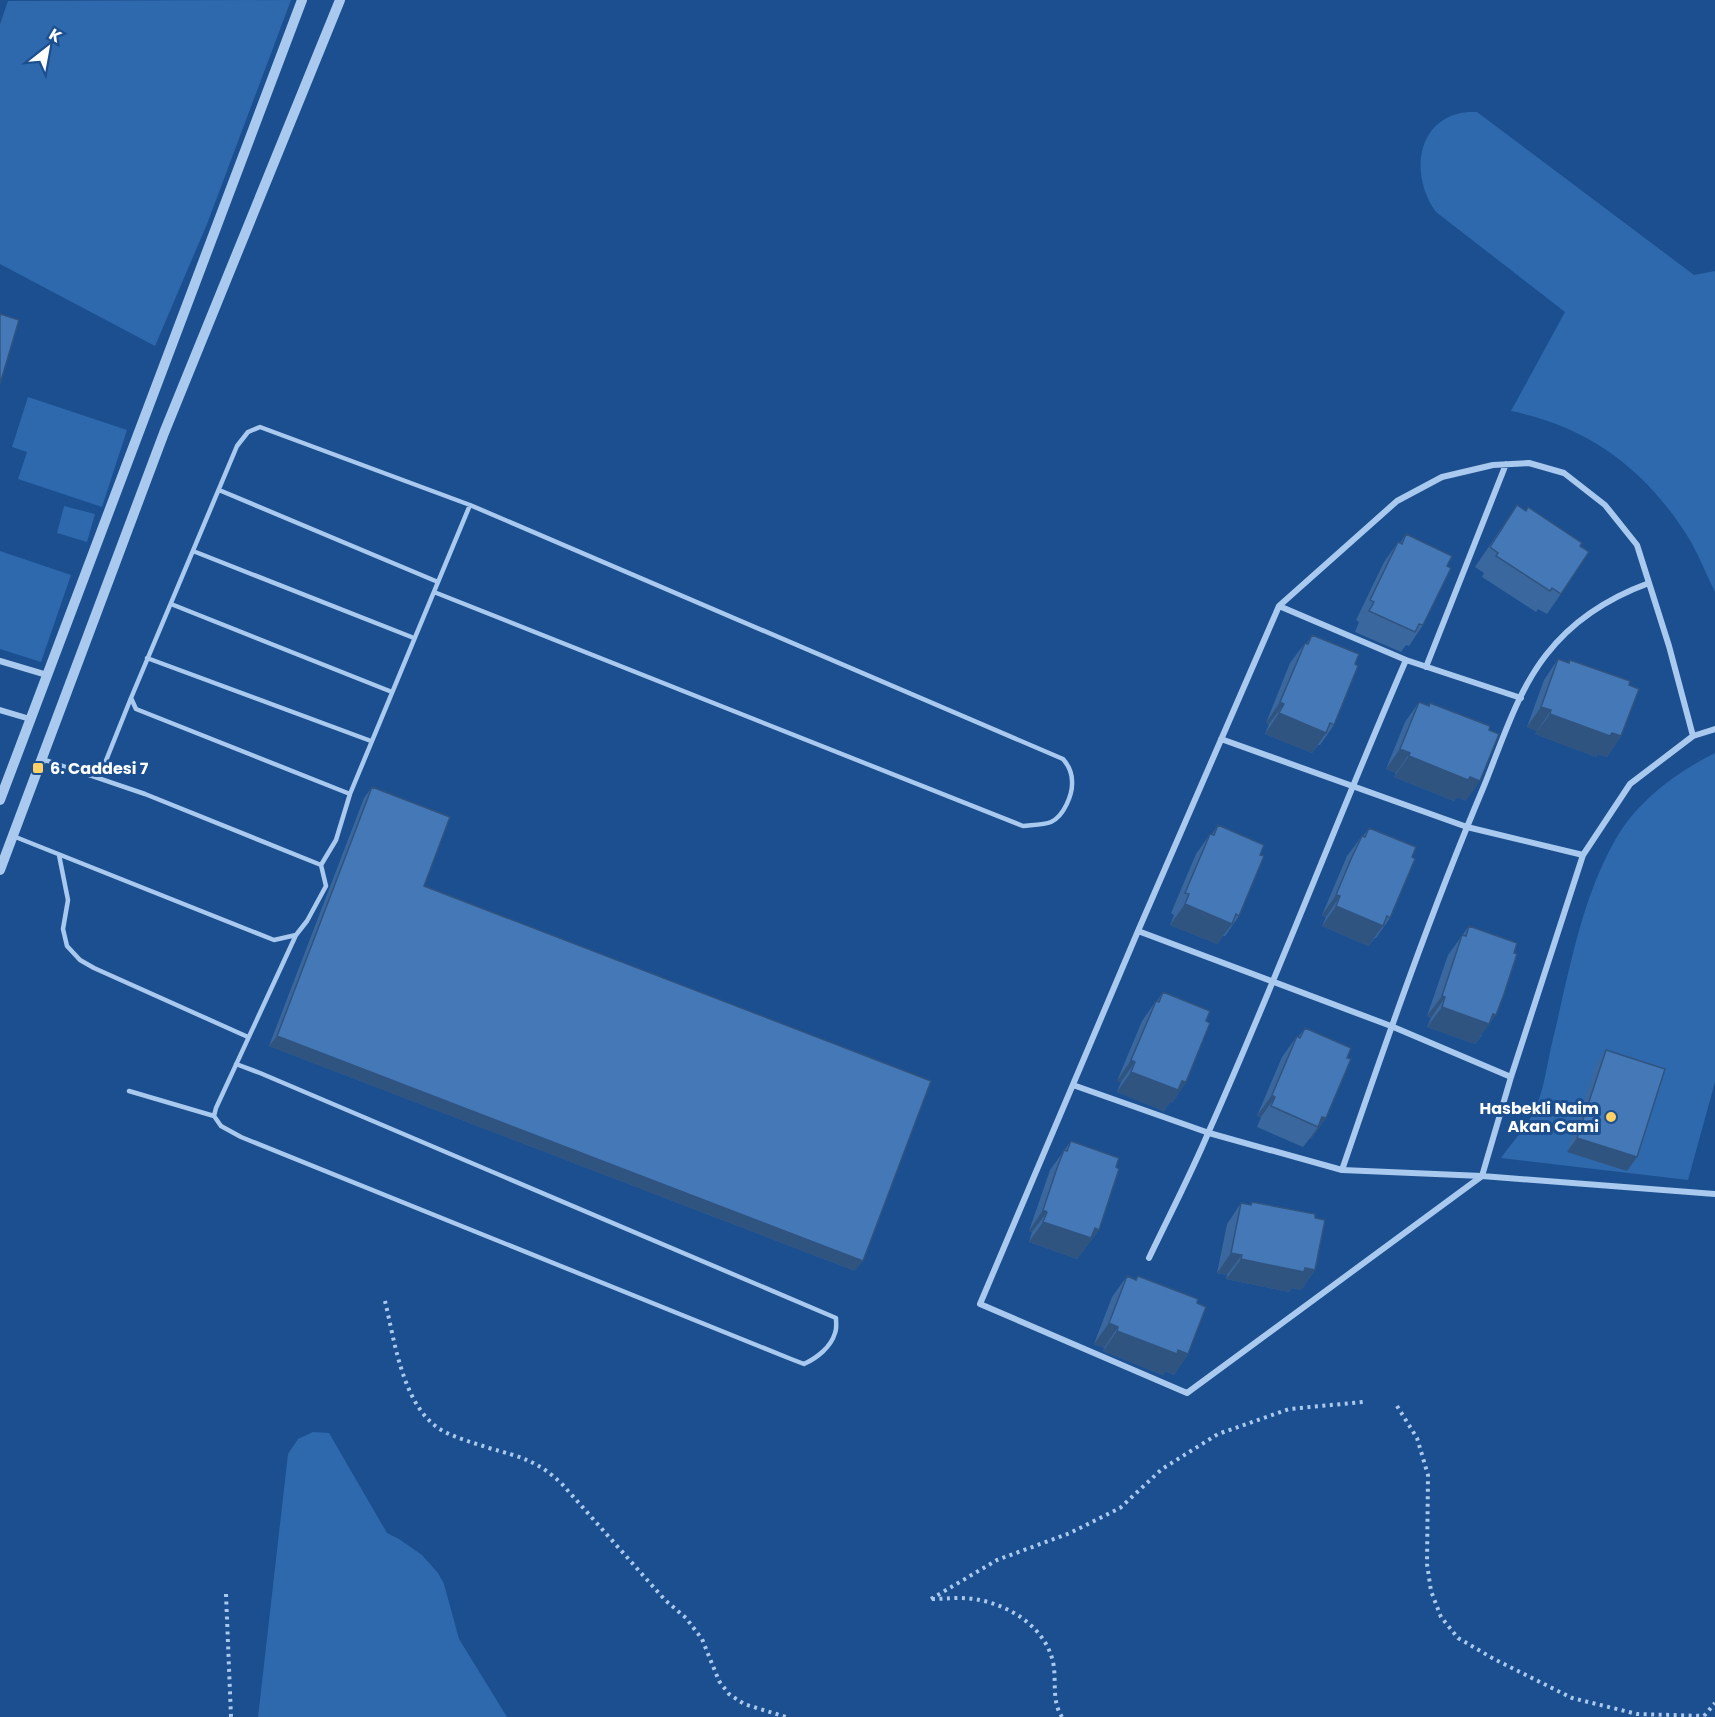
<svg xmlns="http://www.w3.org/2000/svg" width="1715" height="1717" font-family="Poppins,sans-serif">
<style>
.green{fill:#2e69ad}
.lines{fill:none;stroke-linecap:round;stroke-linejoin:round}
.path{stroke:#a9c9ee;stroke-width:4;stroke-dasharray:3 4.5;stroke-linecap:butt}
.service{stroke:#a9c9ee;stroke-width:4.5}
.minor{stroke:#a9c9ee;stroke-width:6}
.tertiary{stroke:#a9c9ee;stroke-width:10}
.wall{fill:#3a679d}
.shaded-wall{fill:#305480}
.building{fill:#4478b7;stroke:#305480;stroke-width:1.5}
.poi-dot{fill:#ffd166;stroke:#1b4f8f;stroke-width:2}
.labels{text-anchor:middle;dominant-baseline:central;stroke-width:6;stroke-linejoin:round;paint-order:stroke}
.poi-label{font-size:16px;font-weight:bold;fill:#fff;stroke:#1b4f8f;text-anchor:start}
</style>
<rect width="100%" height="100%" fill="#1b4f8f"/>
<!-- green -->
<path class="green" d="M291,0L207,224L155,346L0,264V24L8,1Z
M1468,112H1477L1694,275L1715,271V592C1707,576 1700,558 1691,542C1649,472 1591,427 1511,411L1565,312L1436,212C1409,175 1416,117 1468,112Z
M28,397L127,430L102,507L18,479L27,452L12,447Z
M64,506L95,514L87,542L57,533Z
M0,551L71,575L41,662L0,649Z
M1715,753V1082L1688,1180L1501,1158C1511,1144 1532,1120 1537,1105C1544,1087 1547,1066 1551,1047C1568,979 1579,905 1614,842C1636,802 1675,773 1715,753Z
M313,1432L329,1433L387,1533L399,1539L422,1555L438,1573L444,1584L459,1639L507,1717H258L288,1454L298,1439Z"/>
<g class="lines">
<!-- path -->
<path class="path" d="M385,1301C395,1342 403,1411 445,1432C459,1439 474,1443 489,1448C521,1457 538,1461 562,1484L665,1600L686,1618L702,1639L719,1681L729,1694L744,1704L786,1717
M1397,1406L1417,1438L1428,1475L1427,1564L1431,1591L1441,1617L1458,1638L1494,1659L1572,1698L1637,1714L1704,1716
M226,1594L231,1717
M931,1599L997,1560L1070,1533L1120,1508L1162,1469L1218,1434L1289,1409L1363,1402
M932,1599C941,1599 950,1598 960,1598C998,1598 1044,1622 1053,1662C1057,1681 1051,1700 1062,1717
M1704,1716L1715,1703"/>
<!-- service -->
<path class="service" d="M219,490L438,582
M193,551L414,638
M171,604L392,692
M147,658L371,741
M99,778L131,698
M350,794L136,709L131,698L237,446L248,432L260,427L470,505L1063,759C1069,766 1072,772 1072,781C1073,794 1064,816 1051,822C1044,825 1031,825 1023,826L434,592
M13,836L274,940L296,935L307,921L326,886L321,865L145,794L42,759
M59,855L68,900L63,929L67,946L80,960L94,968L248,1037
M321,865L336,840L350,794L470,505
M236,1064L260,1073L836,1318C836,1323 837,1329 835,1333C831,1347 817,1358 804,1364L791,1359L241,1137L221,1126L214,1116L216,1108L296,935
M129,1091L214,1116"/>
<!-- minor -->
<path class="minor" d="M1279,606L1406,660L1521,698
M0,661L47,675
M1426,667L1506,464
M0,710L30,719
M1693,736L1669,646L1637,545L1605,505L1564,473L1529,463L1493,465L1442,477L1397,501L1279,606L1138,931L980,1304L1187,1393L1482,1176L1511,1077L1583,855L1630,784L1693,736L1715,729
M1221,739L1467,827L1583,855
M1138,931L1391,1026L1511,1077
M1073,1085L1209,1133L1342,1170L1482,1176L1715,1194
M1342,1170C1386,1041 1431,912 1484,786C1502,742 1517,692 1546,655C1573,620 1608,598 1649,583
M1149,1258C1169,1216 1191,1174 1209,1131C1278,976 1338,817 1406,660"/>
<!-- tertiary -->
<path class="tertiary" d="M0,800L302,0
M0,870L164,433L340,0"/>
</g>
<!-- wall -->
<path class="wall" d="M1517,505L1580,546L1561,594L1547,614L1538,609L1536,612L1482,577L1484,573L1475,567Z
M1406,534L1447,566L1423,625L1409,646L1406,645L1401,652L1355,632L1359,622L1356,620L1384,562L1398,542L1400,543Z
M1312,635L1355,664L1334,725L1320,745H1318L1312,753L1265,734L1269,724L1266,723L1290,663L1305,643L1306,644Z
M1558,659L1568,663L1570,660L1629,685L1621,736L1607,757L1598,754L1596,757L1535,734L1537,731L1527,727L1544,680Z
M1419,702L1428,706L1430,703L1466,801L1457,797L1454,801L1394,777L1396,773L1386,769L1405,722Z
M372,787L424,886L855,1271L269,1046L364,798Z
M1218,825L1260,855L1239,916L1225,936H1223L1217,944L1170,925L1174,915L1171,913L1196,854L1210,834H1212Z
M1369,828L1412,857L1390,918L1376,938H1375L1368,946L1322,926L1326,917L1322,915L1347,856L1362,836H1363Z
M1469,926L1482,1035L1475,1044L1427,1027L1431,1018L1427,1016L1448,955Z
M1163,992L1186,1082L1172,1103L1170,1102L1164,1111L1117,1092L1121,1082L1117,1081L1142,1021L1156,1001H1157Z
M1305,1028L1347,1058L1326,1118L1311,1139L1310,1138L1303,1147L1257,1127L1261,1117L1257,1116L1282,1057L1297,1036L1298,1037Z
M1606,1050L1637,1157L1627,1171L1567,1152L1596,1064Z
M1071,1141L1099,1230L1077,1259L1029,1242L1032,1232L1029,1231L1050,1170Z
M1252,1202L1315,1218V1270L1301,1290L1292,1288L1289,1292L1226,1279L1227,1275L1217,1273L1227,1224L1241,1203L1250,1205Z
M1127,1276L1136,1280L1138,1276L1197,1303L1188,1354L1174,1375L1165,1371L1163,1375L1103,1351L1104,1348L1094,1344L1112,1297Z"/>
<!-- shaded-wall -->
<path class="shaded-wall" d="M1280,702L1284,704L1269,724L1266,723Z
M1541,707L1551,710L1537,731L1527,727Z
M1279,713L1326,733L1312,753L1265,734Z
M1550,714L1612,733L1621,736L1607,757L1598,754L1596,757L1535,734Z
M1400,749L1410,753L1396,773L1386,769Z
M1409,756L1470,777L1480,781L1466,801L1457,797L1454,801L1394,777Z
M1336,895L1340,896L1326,917L1322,915Z
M1185,904L1232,924L1217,944L1170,925Z
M1336,906L1383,926L1368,946L1322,926Z
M1442,996L1445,997L1431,1018L1427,1016Z
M1442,1007L1493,1014L1496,1015L1475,1044L1427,1027Z
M277,1036L863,1261L855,1271L269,1046Z
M1131,1060L1135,1062L1121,1082L1117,1081Z
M1131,1072L1182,1081L1186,1082L1172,1103L1170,1102L1164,1111L1117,1092Z
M1272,1095L1275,1097L1261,1117L1257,1116Z
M1322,1117L1326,1118L1311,1139L1310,1138L1318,1127Z
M1577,1138L1637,1157L1627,1171L1567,1152Z
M1043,1210L1047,1212L1032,1232L1029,1231Z
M1043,1222L1095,1228L1099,1230L1077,1259L1029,1242Z
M1231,1253L1242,1255L1227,1275L1217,1273Z
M1241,1259L1305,1268L1315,1270L1301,1290L1292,1288L1289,1292L1226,1279Z
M1109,1323L1118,1327L1104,1348L1094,1344Z
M1117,1331L1178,1350L1188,1354L1174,1375L1165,1371L1163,1375L1103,1351Z"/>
<!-- building -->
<path class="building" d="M0,314L19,320L0,384Z
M1517,505L1526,511L1528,507L1582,543L1580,546L1589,552L1561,594L1552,588L1550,591L1496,556L1498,553L1490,547Z
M1406,534L1452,556L1447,566L1451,568L1423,625L1419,624L1415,632L1369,611L1374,602L1370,600L1398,542L1402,544Z
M1312,635L1359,654L1355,664L1358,666L1334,725L1330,723L1326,733L1279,713L1284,704L1280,702L1297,662L1305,643L1308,644Z
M1558,659L1569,663L1570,660L1630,681L1629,685L1639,689L1621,736L1612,733L1610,736L1550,714L1551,710L1541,707Z
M1419,702L1429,706L1430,703L1490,726L1489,730L1499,734L1480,781L1470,777L1468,780L1409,756L1410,753L1400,749Z
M372,787L450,817L424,886L931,1081L863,1261L277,1036Z
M1218,825L1264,845L1260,855L1264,856L1239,916L1236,914L1232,924L1185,904L1189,894L1185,893L1210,834L1214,835Z
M1369,828L1416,847L1412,857L1415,859L1390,918L1387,916L1383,926L1336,906L1340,896L1336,895L1351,859L1362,836L1365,837Z
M1469,926L1517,943L1514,953L1517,954L1504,994L1496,1015L1493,1014L1489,1024L1442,1007L1445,997L1442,996L1462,935L1466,936Z
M1163,992L1210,1011L1206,1021L1210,1023L1186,1082L1182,1081L1178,1090L1131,1072L1135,1062L1131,1060L1156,1001L1159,1002Z
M1305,1028L1351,1048L1347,1058L1351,1059L1326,1118L1322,1117L1318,1127L1271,1106L1275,1097L1272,1095L1297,1036L1300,1038Z
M1606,1050L1665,1069L1637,1157L1577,1138Z
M1071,1141L1119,1158L1116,1167L1119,1169L1099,1230L1095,1228L1091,1238L1043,1222L1047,1212L1043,1210L1057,1168L1064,1150L1067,1151Z
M1252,1202L1315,1214V1218L1325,1220L1315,1270L1305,1268L1304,1272L1241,1259L1242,1255L1231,1253L1241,1203L1251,1205Z
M1127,1276L1136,1280L1138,1276L1198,1299L1197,1303L1206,1307L1188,1354L1178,1350L1177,1354L1117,1331L1118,1327L1109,1323Z"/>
<!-- markers -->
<g class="poi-dot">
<rect x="32" y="762" width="12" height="12" rx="3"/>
<circle cx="1611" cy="1117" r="6"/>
</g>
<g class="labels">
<!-- poi labels -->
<g class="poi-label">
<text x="50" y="768">6. Caddesi 7</text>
<text x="1599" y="1108" text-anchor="end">Hasbekli Naim<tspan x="1599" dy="18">Akan Cami</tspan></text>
</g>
</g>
<!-- north arrow -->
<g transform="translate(48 48) rotate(31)" stroke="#1b4f8f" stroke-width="4.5" paint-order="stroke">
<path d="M0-4.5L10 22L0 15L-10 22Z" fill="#ffffff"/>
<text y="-9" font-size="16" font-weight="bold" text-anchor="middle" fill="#ffffff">K</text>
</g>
</svg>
